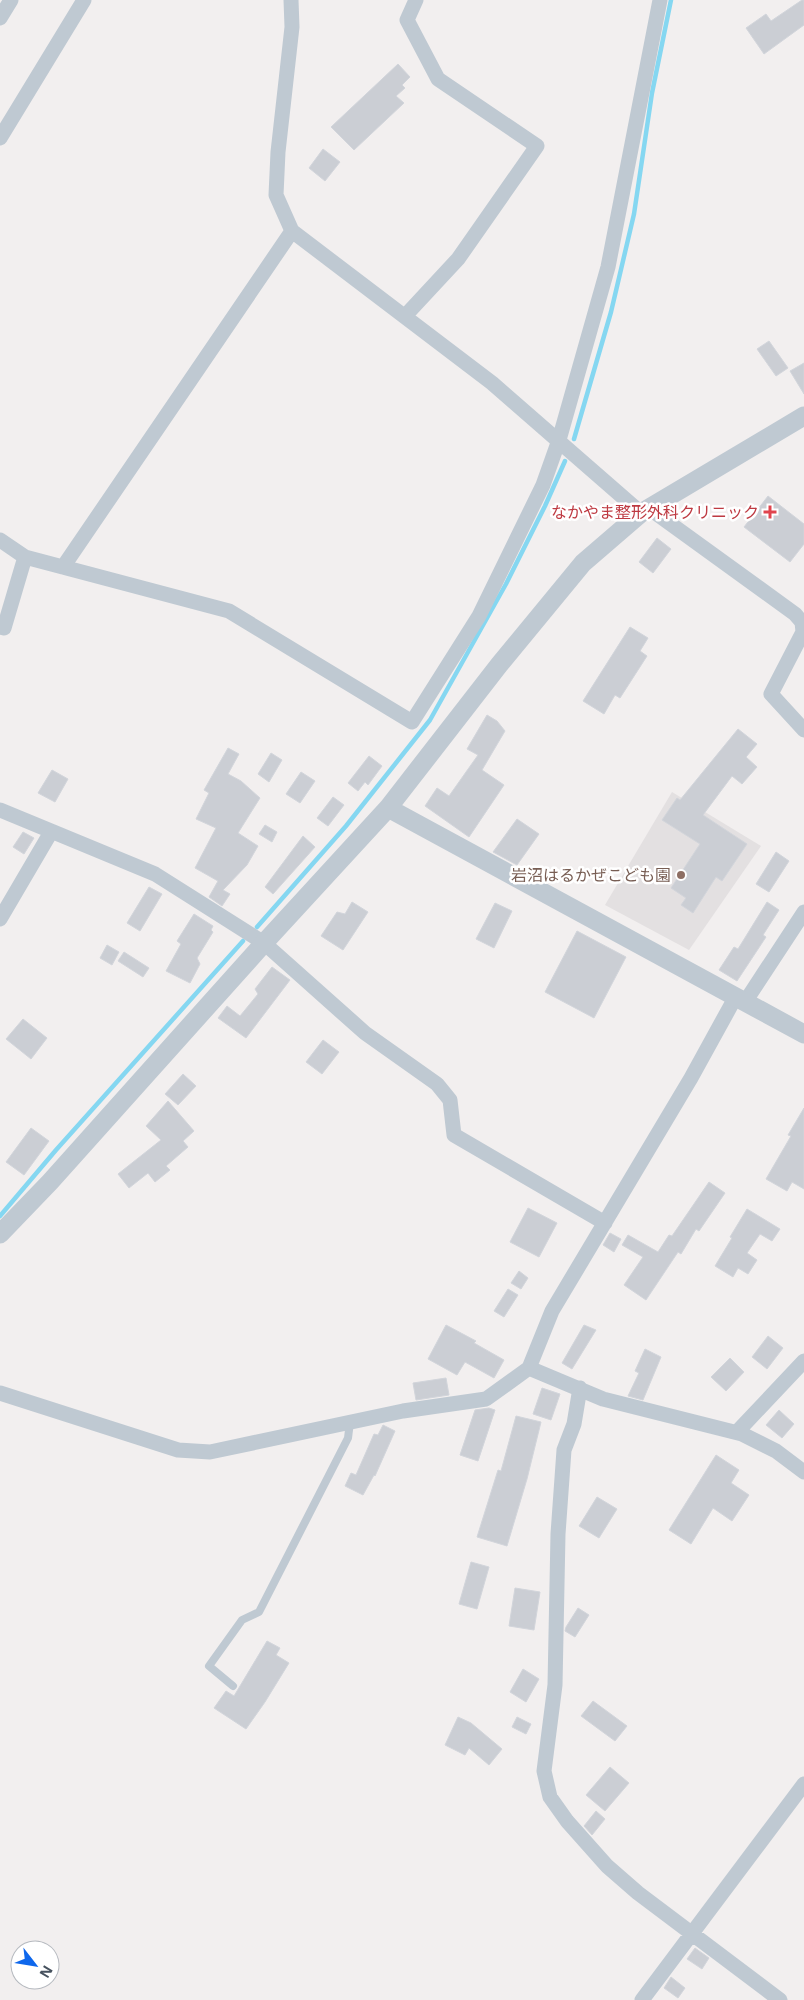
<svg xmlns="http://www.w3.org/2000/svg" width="804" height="2000" font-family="'Noto Sans','Noto Sans JP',sans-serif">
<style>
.education{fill:#e3e0e1}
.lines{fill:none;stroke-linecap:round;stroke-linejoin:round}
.stream{stroke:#85d7f1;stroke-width:4.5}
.building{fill:#cbced4;stroke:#d2d5db}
.service{stroke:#bfc9d2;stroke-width:8}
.minor{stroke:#bfc9d2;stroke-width:15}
.tertiary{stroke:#bfc9d2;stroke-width:19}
.health-dot{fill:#e0444e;stroke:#fff;stroke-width:2}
.education-dot{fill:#8d6e63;stroke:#fff;stroke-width:2}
.labels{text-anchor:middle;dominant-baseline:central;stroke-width:5;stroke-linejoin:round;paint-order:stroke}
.health-label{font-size:16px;fill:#be3a42;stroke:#fff;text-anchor:end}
.education-label{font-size:16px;fill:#785e54;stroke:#fff;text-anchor:end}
</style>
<rect width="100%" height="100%" fill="#f2efef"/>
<!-- education -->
<path class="education" d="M672,792L761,846L689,950L605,905Z"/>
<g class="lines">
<!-- stream -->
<path class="stream" d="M574,439L611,312L634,214L652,93L671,0
M257,927L346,826L430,720L506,584L545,506L565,461
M0,1216L56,1150L243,941"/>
</g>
<!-- building -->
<path class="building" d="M802,0H804V25L764,54L746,28L766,14L771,21Z
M398,64L410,77L402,85L405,88L396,96L404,103L354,150L331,127Z
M323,149L340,162L325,181L309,168Z
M769,341L788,368L776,376L757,349Z
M804,363V394L790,371Z
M768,496L804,524V544L790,562L744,527Z
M657,538L671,549L653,573L639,562Z
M630,627L648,638L640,651L647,656L620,698L615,695L604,714L583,701Z
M487,715L497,721L505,731L482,770L504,785L469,837L425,806L437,788L449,796L478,755L467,749Z
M738,729L757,744L746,757L757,767L742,784L732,776L703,815L747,844L722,881L716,877L693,913L681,905L686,898L671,888L700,844L662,820L677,798L680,800Z
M228,748L239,754L228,774L241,781L260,798L238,833L258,846L247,865L223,890L230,894L222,906L209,897L218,881L195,868L216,828L196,819L209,793L204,790Z
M271,753L282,760L269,782L258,774Z
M369,756L382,766L368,785L365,782L358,791L348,783Z
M52,770L68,779L55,802L38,793Z
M301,772L315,781L300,803L286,794Z
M333,797L344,805L328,826L317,818Z
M517,819L539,834L517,865L493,852Z
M265,825L277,832L272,842L259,834Z
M23,832L34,838L24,854L13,847Z
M303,836L315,847L273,894L265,887Z
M776,852L789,861L769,892L756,884Z
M149,887L162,894L140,931L127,923Z
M352,902L368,912L343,950L321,936L337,912L345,914Z
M767,902L779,910L763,935L766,937L737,981L719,970L734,947L738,949Z
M495,903L512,911L494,948L476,939Z
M194,914L213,926L211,930L213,932L197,958L200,964L190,983L166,971L181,944L177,941Z
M577,931L626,957L594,1018L545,992Z
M107,945L119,952L112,965L100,958Z
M124,952L149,968L143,977L118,961Z
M272,967L290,980L246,1038L218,1018L227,1006L240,1016L258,994L255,989Z
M23,1019L47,1038L31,1059L6,1039Z
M323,1040L339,1052L322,1074L306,1062Z
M183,1074L196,1086L178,1105L165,1094Z
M168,1101L194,1131L183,1141L188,1147L166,1166L170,1170L155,1182L148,1173L129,1188L118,1174L161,1140L146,1126Z
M804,1108V1189L792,1182L787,1191L766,1179L791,1136L788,1135Z
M31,1128L49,1141L24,1175L6,1162Z
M709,1182L725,1193L699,1231L696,1229L681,1254L678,1252L646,1300L624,1285L643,1257L622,1245L628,1235L658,1252L669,1235L672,1236Z
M528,1208L557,1223L539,1257L510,1242Z
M747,1209L780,1229L772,1241L760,1234L747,1253L757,1260L748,1274L738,1268L733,1277L715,1266L732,1238L730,1237Z
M610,1233L621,1239L614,1252L603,1245Z
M519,1271L528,1278L521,1289L511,1283Z
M508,1289L518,1295L504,1317L494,1311Z
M446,1325L476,1341L474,1343L504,1360L494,1378L465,1362L457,1375L428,1359Z
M584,1325L596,1330L572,1369L562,1363Z
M768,1336L783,1348L767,1369L752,1357Z
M645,1349L661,1357L643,1400L628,1396L639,1373L635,1371Z
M730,1358L744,1372L726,1391L711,1377Z
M446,1378L449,1395L416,1400L413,1383Z
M542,1388L560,1394L551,1420L533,1414Z
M489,1408L495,1410L478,1461L460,1455L475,1410Z
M779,1410L794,1424L782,1438L766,1425Z
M516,1416L541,1422L527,1479L507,1546L477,1537L498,1470L501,1471Z
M383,1425L395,1431L375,1476L374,1475L363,1495L345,1486L351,1473L356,1475L374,1434L378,1435Z
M716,1455L739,1470L731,1483L749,1495L732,1521L713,1508L691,1544L669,1530Z
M597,1497L617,1509L599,1538L579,1526Z
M471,1562L489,1567L477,1609L459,1604Z
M515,1588L540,1592L534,1630L509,1626Z
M578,1608L589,1615L575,1637L565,1631L566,1627Z
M267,1641L280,1648L276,1655L289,1663L265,1702L246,1729L214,1708L226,1691L234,1696Z
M523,1669L539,1679L526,1702L510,1692Z
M593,1701L627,1726L615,1741L581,1716Z
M458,1717L471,1723L502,1749L489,1765L469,1748L465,1755L445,1745Z
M517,1717L531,1724L526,1734L512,1727Z
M610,1767L629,1783L605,1811L586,1795Z
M596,1811L605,1819L592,1835L584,1826Z
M695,1948L709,1958L702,1969L687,1959Z
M671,1977L685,1988L678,1998L664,1988Z"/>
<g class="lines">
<!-- service -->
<path class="service" d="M233,1686L209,1666L242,1620L259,1612L348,1438L350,1422"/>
<!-- minor -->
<path class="minor" d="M291,0L292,27L278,152L276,195L292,231L492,383L641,513
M0,18L11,0
M0,138L84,0
M405,316L458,259L537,146L438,79L407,20L416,0
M650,509L795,614L802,622L803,632L771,694L804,730
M0,540L25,557L229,611L412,722L479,616L543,485L559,440L608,267L660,0
M63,567L292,231
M0,627L4,628L25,557
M0,810L155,874L264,943L365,1033L437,1084L450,1100L454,1135L605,1223
M0,919L51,832
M745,1002L804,912
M529,1368L603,1399L742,1434L776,1451L804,1472
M580,1388L574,1424L564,1450L558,1534L555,1685L544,1771L550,1797L567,1821L607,1866L638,1893L780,2000
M0,1393L178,1450L210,1452L403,1411L486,1399L529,1368L552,1311L691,1078L735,998
M737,1432L804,1361
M642,2000L804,1784"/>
<!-- tertiary -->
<path class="tertiary" d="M388,808L804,1034
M0,1234L50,1182L264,943L388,808L499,665L583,563L641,513L804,416"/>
</g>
<!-- markers -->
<path class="health-dot" d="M767.5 504.5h5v5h5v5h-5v5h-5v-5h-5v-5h5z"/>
<circle class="education-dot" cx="681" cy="875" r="5"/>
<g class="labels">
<!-- health labels -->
<g class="health-label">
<text x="759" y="512">なかやま整形外科クリニック</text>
</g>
<!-- education labels -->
<g class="education-label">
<text x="671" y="875">岩沼はるかぜこども園</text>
</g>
</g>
<!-- north arrow -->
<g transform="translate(35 1965) rotate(121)"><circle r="24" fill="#ffffff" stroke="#b5b9bf"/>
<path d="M0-4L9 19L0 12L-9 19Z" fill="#0e67ec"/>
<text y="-8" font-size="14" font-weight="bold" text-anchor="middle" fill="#46515e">N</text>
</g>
</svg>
